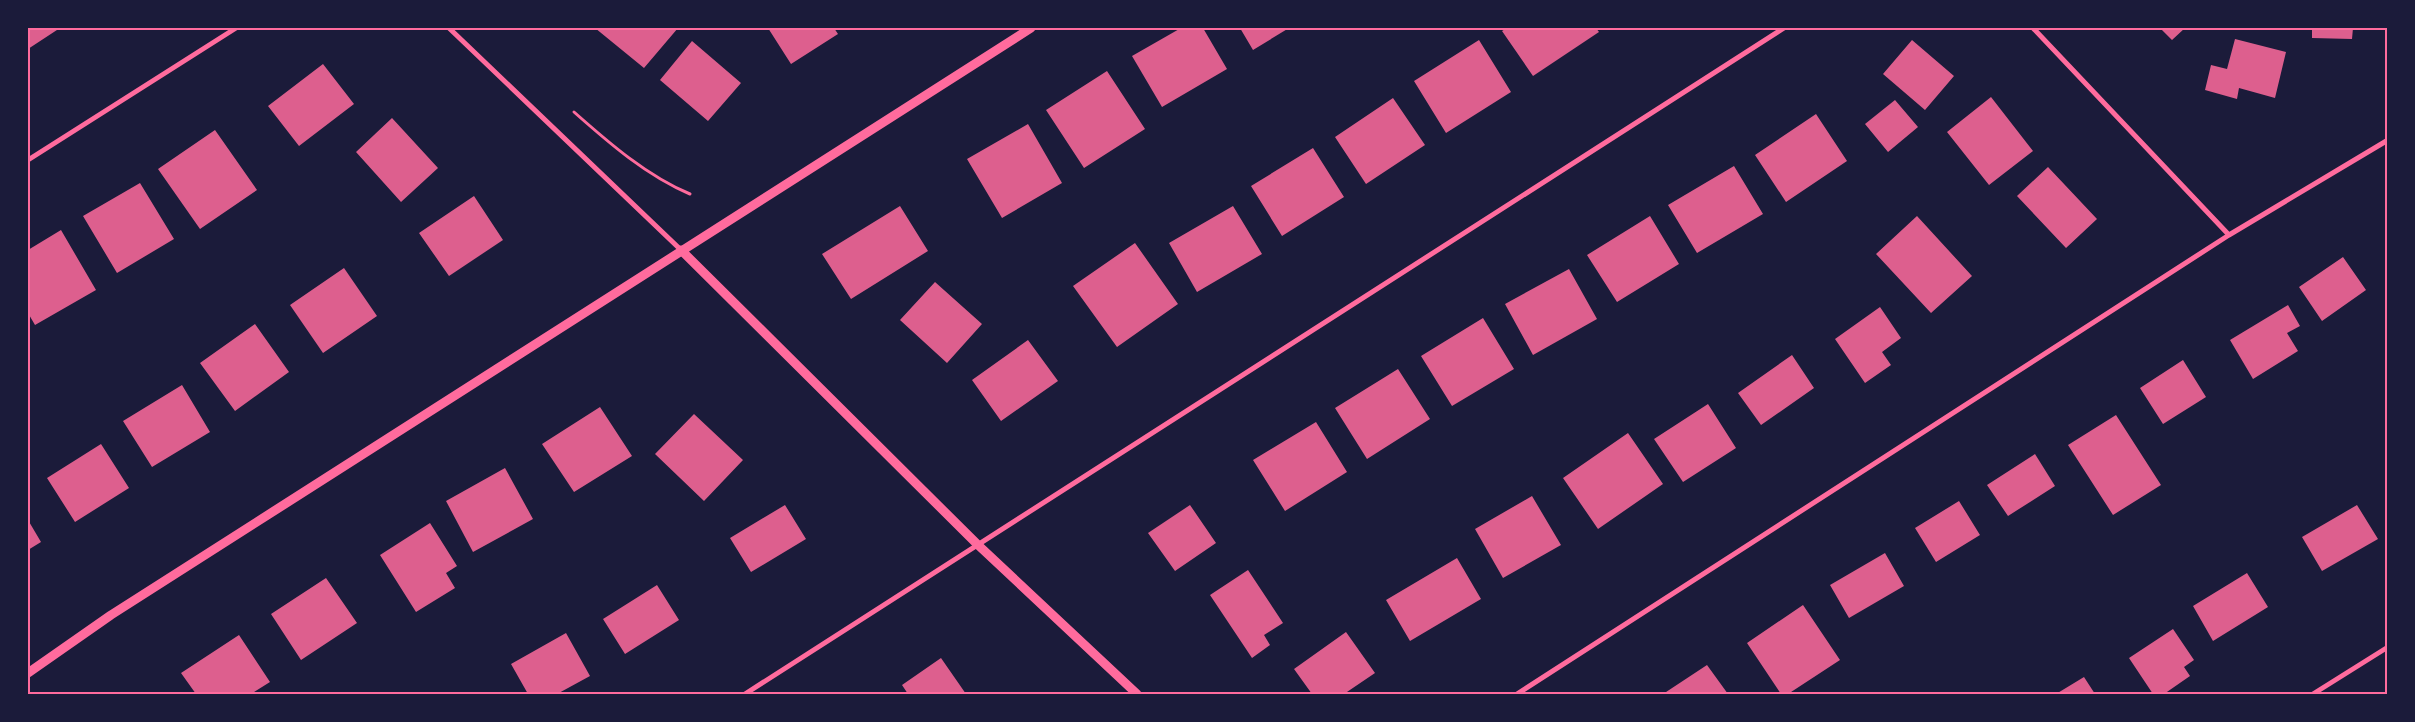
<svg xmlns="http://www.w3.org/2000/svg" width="2415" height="722" font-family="Commissioner,sans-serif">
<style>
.building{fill:#dd5f8e}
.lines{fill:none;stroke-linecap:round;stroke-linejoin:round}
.path{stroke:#ff6b9d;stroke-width:3}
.minor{stroke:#ff6b9d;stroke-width:5}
.tertiary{stroke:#ff6b9d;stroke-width:9}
.neatline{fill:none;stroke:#ff6b9d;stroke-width:2}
</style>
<rect width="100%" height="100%" fill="#1b1b3a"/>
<!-- building -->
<path class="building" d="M28,28H60L28,49Z
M595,28H678L644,68Z
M768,28H834L838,34L791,64Z
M1181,28H1203L1227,69L1162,107L1132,56Z
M1240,28H1289L1253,50Z
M1507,28H1596L1599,32L1533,76L1502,31Z
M2160,28H2185L2172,40Z
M2312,28H2353L2352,39L2312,38Z
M2235,39L2286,52L2275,98L2239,88L2237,99L2205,90L2211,65L2227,69Z
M1479,40L1511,92L1446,133L1414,81Z
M1912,40L1954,76L1925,110L1883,74Z
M692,41L741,83L708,121L660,80Z
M323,64L354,104L299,146L268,106Z
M1107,71L1145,129L1084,168L1046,110Z
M1991,97L2033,151L1989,185L1947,132Z
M1393,98L1425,145L1366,184L1335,137Z
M1895,100L1918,127L1888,152L1865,124Z
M1816,114L1847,161L1786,202L1755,155Z
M392,118L438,168L401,202L356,152Z
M1028,124L1062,183L1002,218L967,159Z
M215,130L257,190L200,229L158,169Z
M1313,148L1344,197L1282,236L1251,186Z
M1734,166L1763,214L1697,253L1668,205Z
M2048,167L2097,219L2066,248L2017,196Z
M140,183L174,239L117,273L83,216Z
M474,196L503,240L449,276L419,233Z
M900,206L928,251L851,299L822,254Z
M1233,206L1262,254L1197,292L1169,243Z
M1650,216L1679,264L1617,302L1587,255Z
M1917,216L1972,276L1931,313L1876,254Z
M61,230L96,290L35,325L28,313V250Z
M1135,243L1178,304L1117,347L1073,286Z
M2343,257L2366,290L2322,321L2299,287Z
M344,268L377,316L323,353L290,305Z
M1569,269L1597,319L1533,355L1505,304Z
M935,282L982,324L947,363L900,320Z
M2288,305L2300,326L2287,333L2298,351L2253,379L2230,340Z
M1880,307L1901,338L1882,352L1891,365L1865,383L1835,339Z
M1483,318L1514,369L1452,406L1421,356Z
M255,324L289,372L235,411L200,363Z
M1028,340L1058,381L1001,421L972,380Z
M1792,355L1814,388L1761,425L1738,393Z
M2183,360L2206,397L2163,424L2140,388Z
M1398,369L1430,419L1367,459L1335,408Z
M182,385L210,432L152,467L123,421Z
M1708,404L1736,448L1683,482L1654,439Z
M600,407L632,456L574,492L542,444Z
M694,414L743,460L704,501L655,454Z
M2116,415L2161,485L2113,515L2068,445Z
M1316,422L1347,472L1285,511L1253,460Z
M1628,433L1663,484L1598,529L1563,478Z
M101,444L129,488L75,522L47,478Z
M2035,454L2055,486L2008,516L1987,485Z
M505,468L533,519L473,552L446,501Z
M1532,496L1561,545L1503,578L1475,529Z
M1959,501L1980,535L1936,562L1915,528Z
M785,505L806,539L751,572L730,538Z
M1190,505L1216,543L1175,571L1148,533Z
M2357,505L2378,539L2322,571L2302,537Z
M28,520L41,542L28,550Z
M430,523L457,566L446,573L455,588L416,612L380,555Z
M1885,553L1904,586L1849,618L1830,585Z
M1457,558L1481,599L1410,641L1386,600Z
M1248,570L1283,623L1264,635L1270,645L1252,658L1210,595Z
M2247,573L2268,607L2213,641L2193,606Z
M326,578L357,623L301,660L271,614Z
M657,585L679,620L625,654L603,619Z
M1803,605L1840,660L1788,694H1781L1747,643Z
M2173,629L2194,660L2184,667L2190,676L2164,694H2153L2129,658Z
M1346,632L1375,673L1344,694H1312L1294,669Z
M566,633L590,676L557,694H528L511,664Z
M239,635L270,682L251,694H196L181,673Z
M941,658L966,694H908L902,685Z
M1707,665L1728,694H1663Z
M2084,677L2095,694H2056Z"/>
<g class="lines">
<!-- path -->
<path class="path" d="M574,112C609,143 647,176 690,194"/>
<!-- minor -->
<path class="minor" d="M449,28L681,250
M2033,28L2229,235
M28,160L236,28
M745,694L1784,28
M1517,694L2229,235L2388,140
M2313,694L2388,647"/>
<!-- tertiary -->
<path class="tertiary" d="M681,250L977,544L1137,694
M28,673L111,615L1031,28"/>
</g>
<!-- border -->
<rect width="2415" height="722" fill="none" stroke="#1b1b3a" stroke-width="58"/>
<rect x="29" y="29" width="2357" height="664" class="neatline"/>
</svg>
